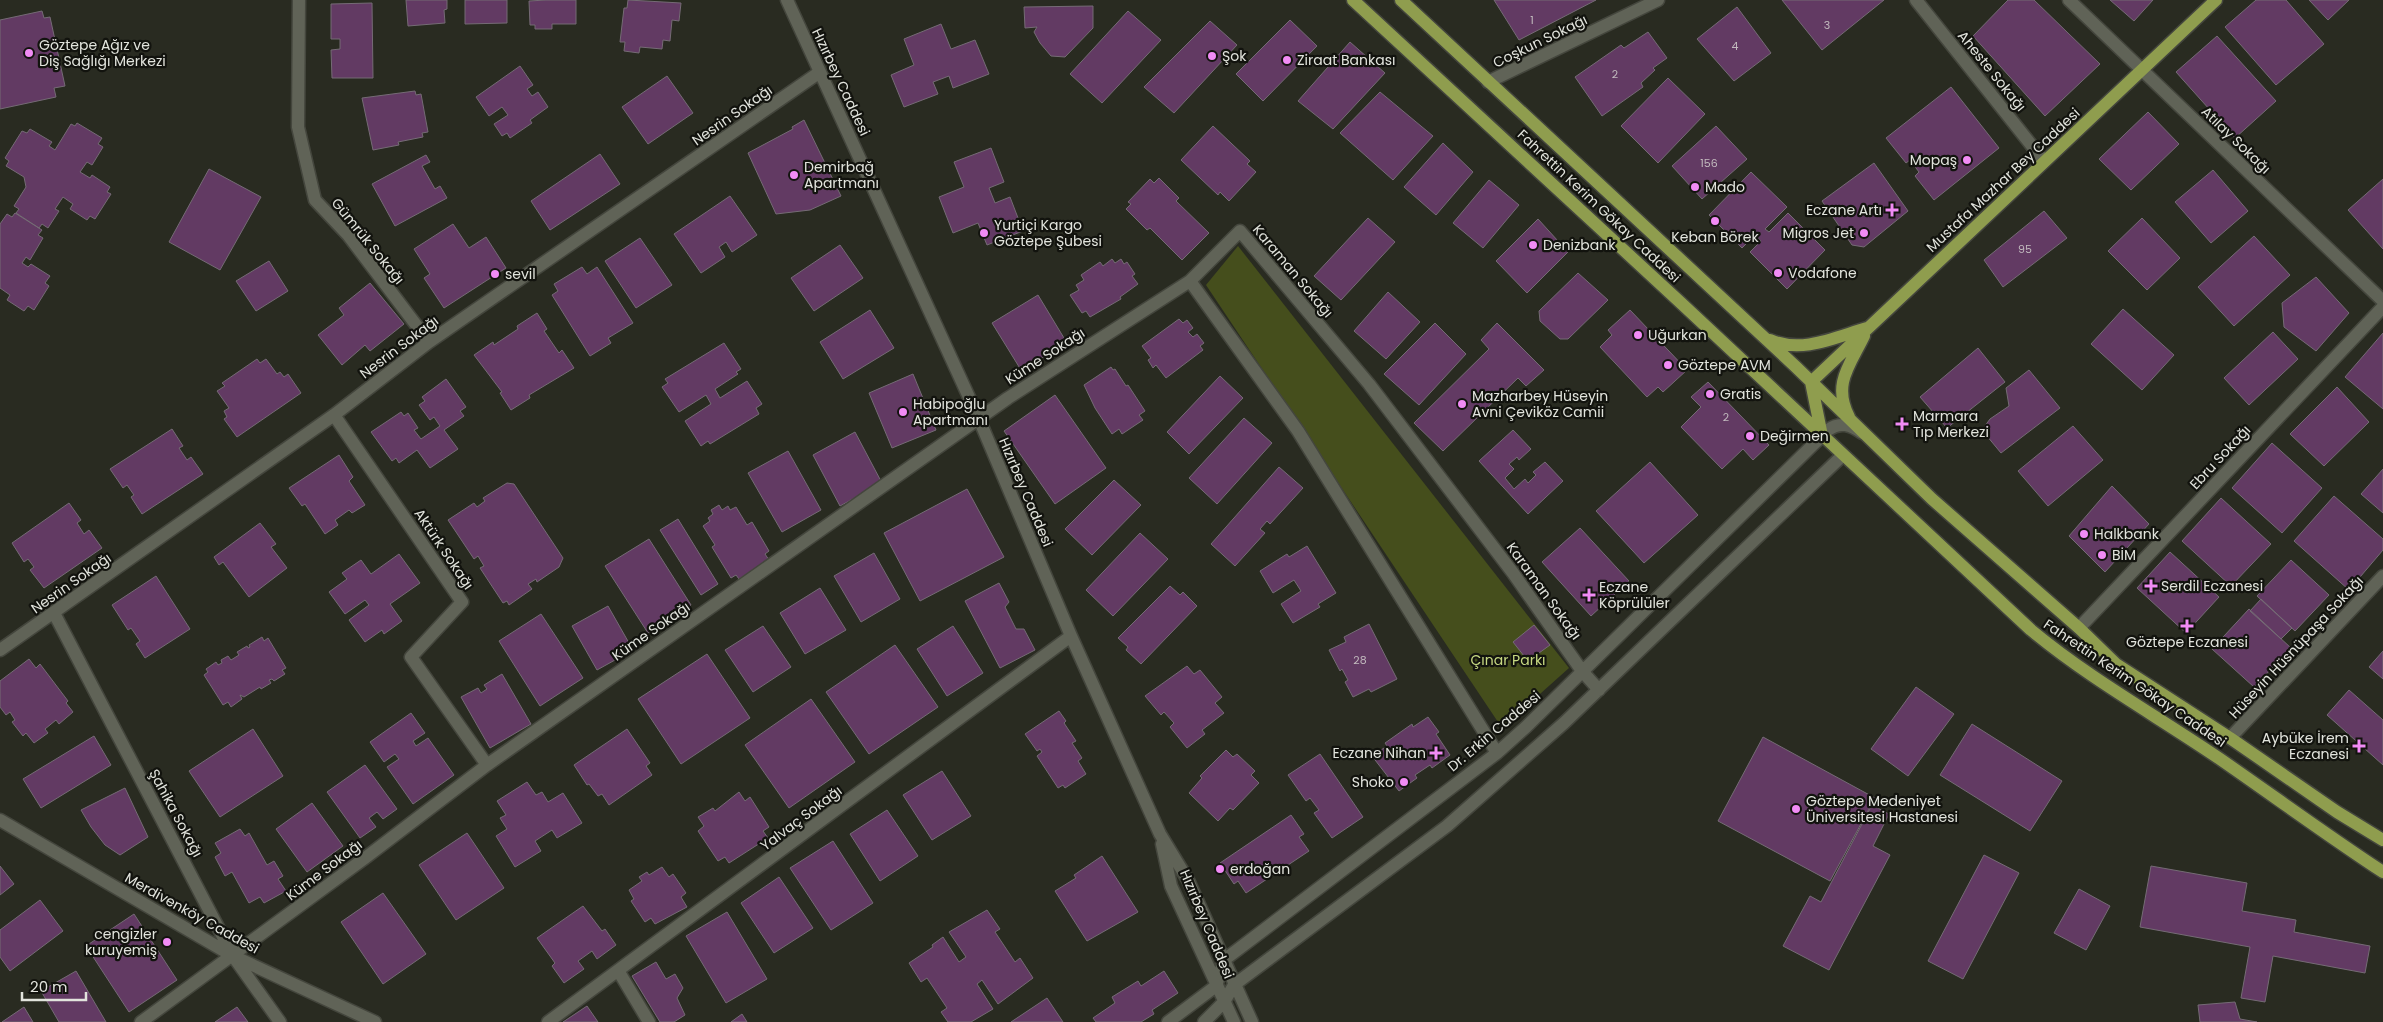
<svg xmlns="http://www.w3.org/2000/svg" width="2383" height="1022" font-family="Poppins,sans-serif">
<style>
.green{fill:#454e1c}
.building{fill:#623a63;stroke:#756b75}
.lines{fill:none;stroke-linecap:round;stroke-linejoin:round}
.minor-casing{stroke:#44463d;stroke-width:15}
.major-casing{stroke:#44463d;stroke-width:15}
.minor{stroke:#606357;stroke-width:12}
.major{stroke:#8f9d4e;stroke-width:12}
.poi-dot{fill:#f18bf5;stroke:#12130e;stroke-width:2}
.labels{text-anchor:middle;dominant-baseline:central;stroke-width:4.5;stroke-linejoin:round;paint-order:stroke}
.number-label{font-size:11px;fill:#c2babe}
.street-label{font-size:14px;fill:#e2e4dd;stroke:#12130e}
.poi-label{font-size:14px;fill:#e2e4dd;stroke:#12130e;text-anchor:start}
.park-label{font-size:14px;fill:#c7d982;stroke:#12130e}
</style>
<rect width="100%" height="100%" fill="#292b21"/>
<!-- green -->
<path class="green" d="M1238,246L1569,668L1502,728L1206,285Z"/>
<!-- building -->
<path class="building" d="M406,0H447V9L444,10L445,23L408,26Z
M465,0H507V23L465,24Z
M546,0H576V24H552V29H535V25H530L529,1Z
M628,0L681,3L679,21L672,20L670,41L663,40L662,49L640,47L639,53L624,51L625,42H620L624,8H627Z
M1494,0H1596L1519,40Z
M1782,0H1884L1822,50Z
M2008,0H2034L2100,64L2045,116L1973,36Z
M2110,0H2153L2134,21Z
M2256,0H2286L2324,44L2276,85L2225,27Z
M2309,0H2349L2328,20Z
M372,3L373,78H332L331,50L340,49V39H331V4Z
M1093,6V28L1065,57L1051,56L1040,43L1034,32L1037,27L1025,28L1024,7Z
M1737,7L1771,53L1734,81L1697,39Z
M42,11L44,18L50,17L65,86L54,88L56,97L0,109V20Z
M1128,11L1161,40L1102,103L1070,74Z
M1290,20L1317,46L1263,101L1236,74Z
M1210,21L1237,45L1174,113L1144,87Z
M941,24L951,49L975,40L989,74L953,88L949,76L933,82L938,94L904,107L891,75L914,65L904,39Z
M1648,32L1667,58L1653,68L1655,70L1641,83L1643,87L1602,116L1575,77L1621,45L1624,48Z
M2217,36L2276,101L2235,138L2176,72Z
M1350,42L1385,73L1333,129L1298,101Z
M520,66L533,85L527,89L532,96L538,92L548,107L530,120L532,123L510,138L507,133L502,136L494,124L508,115L502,107L489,116L476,97Z
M667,76L693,113L648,144L622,107Z
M1668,78L1705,114L1658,163L1621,126Z
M1951,87L1999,148L1934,200L1915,176L1919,172L1910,160L1906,163L1886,138Z
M415,91L416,95L421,94L428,132L422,133L423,137L398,142L399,145L373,150L362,98Z
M1380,92L1433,136L1393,180L1340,133Z
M2148,112L2179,144L2131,190L2099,159Z
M804,120L841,196L810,210L776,214L748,153L793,129L792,127Z
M77,123L102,138L98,144L103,147L92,165L87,162L80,172L90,178L92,175L110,187L107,192L111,194L95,219L90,216L87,220L70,209L73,204L63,197L55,209L59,211L48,228L42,224L39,228L16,213L19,209L14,206L26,187L24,177L6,166L9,161L5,158L22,131L27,133L30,129L52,142L49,146L55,150L71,124L75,126Z
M1213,126L1250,161L1247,164L1256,172L1229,201L1220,192L1218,195L1181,160Z
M1716,126L1747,159L1702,199L1672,166Z
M1443,143L1473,172L1436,215L1404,187Z
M991,148L1004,182L989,188L995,203L1010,197L1023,231L987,245L978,223L953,233L939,197L964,187L954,162Z
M600,154L620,184L550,230L531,201Z
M426,155L430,162L422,166L435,189L440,186L447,198L395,226L372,184Z
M1874,163L1908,211L1864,247L1852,245L1822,201Z
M209,169L261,197L220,270L169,242Z
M2213,170L2248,211L2211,243L2175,202Z
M1751,172L1787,207L1765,229L1769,232L1788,213L1825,250L1787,289L1750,252L1761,241L1755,235L1742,248L1709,215Z
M1159,178L1179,198L1176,201L1209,233L1182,260L1150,228L1147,230L1126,209L1131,204L1128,202L1150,179L1154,183Z
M2383,179V249L2348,210Z
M1489,180L1519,205L1483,248L1453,223Z
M730,196L757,235L732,252L726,242L719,247L725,257L701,273L674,234Z
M2044,211L2067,238L2003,287L1984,260Z
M15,213L42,230L38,235L43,238L30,260L26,257L22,263L28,267L31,264L50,276L45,283L49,286L34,310L28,306L24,311L7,300L10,295L0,288V224L7,214L12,217Z
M1368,218L1395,242L1341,300L1314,276Z
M2142,218L2180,258L2147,290L2108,251Z
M1538,219L1568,252L1527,293L1496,261Z
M453,224L469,248L486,237L506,268L444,308L424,278L430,274L414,249Z
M2254,236L2290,275L2234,326L2198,287Z
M640,238L672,285L636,308L605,261Z
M840,245L863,278L814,311L791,278Z
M1112,259L1115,263L1121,259L1124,264L1127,262L1135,274L1132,276L1138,284L1120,297L1121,299L1090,317L1086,311L1082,313L1070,295L1079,290L1076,285L1084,280L1081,275L1100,262L1103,266Z
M269,261L288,291L256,311L236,281Z
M582,267L587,274L597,267L633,323L608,338L611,343L590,356L552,295L558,291L554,284Z
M1578,273L1608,300L1568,339H1560L1540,321L1539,311Z
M2316,277L2349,313L2316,351L2284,327L2282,303Z
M370,283L404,324L370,351L365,345L342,365L318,335L344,315L339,308Z
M1388,292L1420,322L1386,359L1354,331Z
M1038,295L1067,343L1021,370L992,323Z
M2123,309L2174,355L2142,390L2091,344Z
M870,310L894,348L843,379L820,342Z
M1630,310L1687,370L1663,392L1658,387L1647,397L1600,347L1612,335L1608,330Z
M537,313L547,329L544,331L559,353L562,350L574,368L529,395L530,398L511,410L500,393L502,392L474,355L493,342L494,345L518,329L517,326Z
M1179,319L1183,323L1187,320L1193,328L1188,332L1193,337L1197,334L1204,343L1200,346L1203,350L1166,378L1156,365L1153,368L1148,360L1151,358L1142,346Z
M1435,323L1466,354L1419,405L1384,374Z
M1497,323L1544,370L1526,386L1518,378L1443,451L1414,423L1489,349L1481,340Z
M2273,332L2298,359L2249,405L2224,378Z
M2383,333V409L2345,377Z
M724,343L741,369L736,372L738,374L715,389L720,398L747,381L762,404L756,408L759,414L710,444L708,441L701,446L685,421L711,404L706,395L679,412L662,387L668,383L665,379Z
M1978,348L2005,382L1947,428L1920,397Z
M257,359L260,363L266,359L277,374L280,372L284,377L288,374L301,393L237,437L224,419L227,417L224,411L229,408L217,391L225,386L222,383Z
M1111,367L1113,370L1115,369L1126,386L1128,385L1145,411L1139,415L1143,420L1122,434L1119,429L1112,434L1095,408L1084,385Z
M2029,370L2060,408L2001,453L1982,430L1990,419L2009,406L2006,388Z
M913,374L936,430L892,448L869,393Z
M1220,376L1243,398L1189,454L1167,432Z
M446,379L466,407L460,411L464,416L444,430L458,449L430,468L417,450L399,463L396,458L392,461L371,432L401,412L404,416L408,413L418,428L414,430L421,439L440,426L434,417L430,420L419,405L425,401L422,397Z
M1708,382L1769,445L1753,460L1743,449L1722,469L1681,427L1701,407L1691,397Z
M2337,387L2369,422L2324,466L2290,434Z
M1055,395L1106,468L1055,504L1004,431Z
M1244,418L1272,443L1217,504L1189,478Z
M2073,426L2103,460L2048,506L2018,471Z
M172,429L183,446L179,448L187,460L191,457L203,474L142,514L131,497L134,495L127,485L123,488L110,469Z
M1513,430L1531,449L1519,460L1517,457L1509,464L1514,469L1505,478L1514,489L1525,479L1528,483L1536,475L1533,472L1545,462L1563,481L1528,514L1479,461Z
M855,432L882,483L840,506L813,455Z
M2272,443L2322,488L2282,533L2232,488Z
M788,451L821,510L782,532L748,473Z
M339,455L353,477L349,481L365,505L352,513L349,510L335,520L338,525L325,534L305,504L302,506L289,488Z
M1650,462L1698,515L1644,563L1596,511Z
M1279,467L1303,488L1270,524L1267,521L1260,529L1265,533L1235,566L1211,544Z
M2383,469V513L2361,494Z
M1114,480L1141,505L1092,555L1065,529Z
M507,483L514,484L563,558L559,567L537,582L536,579L528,584L532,589L509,605L507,601L503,603L480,568L484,566L478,556L474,559L448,520L474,503L477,507L485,501L483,498Z
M2112,486L2149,524L2105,572L2069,536Z
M967,489L1004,557L920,601L884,533Z
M2334,496L2383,539V550L2349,590L2294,541Z
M2221,498L2271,544L2231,586L2182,541Z
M69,503L81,520L77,523L84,534L89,530L102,548L44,588L30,570L34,567L28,559L24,562L12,543Z
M719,505L722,510L728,506L730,510L736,507L747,525L752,522L769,551L765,554L769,560L739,579L736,575L731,578L712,547L715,545L703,526L710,521L708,518L713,514L711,510Z
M678,519L718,584L701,595L660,530Z
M260,523L276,544L271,547L287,568L249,597L223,562L219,565L214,557Z
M1580,528L1629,581L1591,616L1542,562Z
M1140,533L1168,559L1113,616L1086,590Z
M649,539L691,605L648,633L605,566Z
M1307,546L1336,593L1318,604L1320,607L1293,623L1281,604L1301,591L1294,580L1273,593L1260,571L1287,554L1289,557Z
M2170,552L2219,597L2186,633L2137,588Z
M874,553L900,599L861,622L834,576Z
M399,554L420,583L390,604L402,621L384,634L382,630L365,642L349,620L369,605L365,600L345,614L329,592L347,579L342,573L361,560L371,574Z
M2291,560L2329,595L2295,631L2257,596Z
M156,576L190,629L145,658L136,644L140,641L131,628L128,630L112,605Z
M999,583L1009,602L1005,607L1016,629H1024L1035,650L1000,668L965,601Z
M1170,586L1180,595L1183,592L1197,606L1141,664L1126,650L1128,647L1118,638Z
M820,588L846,630L805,654L780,613Z
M2261,599L2292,628L2281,639L2250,611Z
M608,606L633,650L597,670L572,626Z
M2249,609L2291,648L2254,687L2212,649Z
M541,614L583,678L540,706L499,641Z
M1369,624L1397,679L1371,692L1369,689L1353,697L1345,682L1348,680L1342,669L1340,671L1329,650L1346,642L1344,637Z
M1534,625L1550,645L1528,661L1513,642Z
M763,626L791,667L753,692L725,650Z
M953,626L983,673L947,696L917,649Z
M262,637L264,641L268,638L286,668L282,670L285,674L274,681L272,679L269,680L271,683L261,689L260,687L244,697L240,695L242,699L231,707L228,702L223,705L204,675L208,672L206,669L216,662L218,665L222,663L221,660L228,656L231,660L239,655L237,652L247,646L248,648L250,647L249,645Z
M895,645L938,707L869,754L826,692Z
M2383,651V679L2369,667Z
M707,654L750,718L681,764L638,699Z
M29,659L36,668L40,664L68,701L66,703L73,712L59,724L56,720L45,729L48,733L34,743L26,733L23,736L12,722L15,720L10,712L6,715L0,707V681Z
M1187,666L1194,674L1200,670L1222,697L1215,703L1224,713L1202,730L1205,734L1187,748L1170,727L1174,723L1164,712L1161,715L1145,696Z
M502,674L531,724L490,748L461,697L478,688L481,693L487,689L484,685Z
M1916,687L1954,714L1908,776L1871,749Z
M2349,690L2383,720V765L2327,715Z
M811,699L855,762L789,808L745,745Z
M1059,711L1066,721L1064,723L1076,741L1072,743L1082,758L1078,761L1086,774L1065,788L1063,785L1058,788L1037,756L1042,752L1040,749L1037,751L1025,734Z
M411,713L425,733L413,741L416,746L428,738L454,775L413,804L387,767L399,759L395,754L384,762L370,742Z
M1428,717L1439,732L1436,734L1450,755L1432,768L1430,765L1415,775L1417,778L1399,791L1372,756L1387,746L1385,743L1412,724L1413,727Z
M1972,724L2062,781L2030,831L1940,775Z
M253,729L283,776L220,817L189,771Z
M627,729L650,763L646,766L652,775L609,805L602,794L598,796L589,784L587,785L574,765Z
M94,736L111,765L41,808L23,779Z
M1763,737L1875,798L1830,881L1718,821Z
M1226,750L1233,757L1237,754L1255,771L1251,775L1259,783L1233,810L1230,808L1218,821L1189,793L1202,778L1200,776Z
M1320,754L1363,817L1332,838L1314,813L1319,810L1310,798L1306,801L1288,775Z
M365,765L397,809L383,819L377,812L369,818L376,827L360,838L327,792Z
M942,771L971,816L932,840L903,795Z
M527,782L536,795L542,792L548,802L563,793L582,823L557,838L552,830L535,841L541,851L515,867L496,836L507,829L500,818L506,815L497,801Z
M125,788L148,837L120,855L105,845L91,827L81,810Z
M739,792L745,801L750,797L769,827L763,831L768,838L729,863L725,857L718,861L698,831L704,826L698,817L713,808L715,811Z
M312,803L343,846L307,872L276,829Z
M1872,805L1889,814L1873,846L1890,855L1829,970L1783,946L1810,896L1821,902Z
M887,810L918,856L880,881L850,834Z
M1291,815L1304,834L1299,837L1309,851L1246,893L1238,881L1234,884L1220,863Z
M240,829L245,836L249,833L267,865L274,861L283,876L278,879L286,891L264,903L260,897L249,903L232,872L225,876L215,857L221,853L215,843Z
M467,833L504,888L456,920L419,865Z
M833,841L873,903L831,930L790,868Z
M1984,855L2019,873L1963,979L1928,961Z
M1102,856L1138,912L1087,941L1055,891L1076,878L1074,875Z
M0,866L14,884L0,895Z
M2151,866L2247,883L2242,911L2296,920L2294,932L2370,946L2365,973L2273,956L2265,1002L2241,998L2250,947L2140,927Z
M662,867L669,877L673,874L686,893L681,897L687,907L655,924L651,918L645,922L631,901L634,899L629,890L642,881L639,877L647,872L649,875Z
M779,877L813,928L774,953L741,903Z
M2079,889L2110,906L2086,950L2054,933Z
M383,893L426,954L383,984L341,922Z
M40,900L63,931L10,971L0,957V930Z
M583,906L602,931L605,929L616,945L597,959L592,951L578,961L584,969L564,983L552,966L555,963L537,938Z
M987,910L1000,929L995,932L1015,962L1020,958L1033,978L998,1004L982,980L977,984L993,1009L971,1022H948L941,1012L947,1008L927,978L921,982L909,963L933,947L932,945L943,937L959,962L966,957L949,932Z
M727,912L767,979L726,1003L686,936Z
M134,914L177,980L129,1012L86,946Z
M656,962L666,979L675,974L683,988L677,998L685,1015L674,1022H660L632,976Z
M76,971L106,1022H59L41,991Z
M1164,971L1178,993L1152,1010L1154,1014L1141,1022H1096L1093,1018L1115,1003L1112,997L1138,981L1141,986Z
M1047,998L1063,1022H1011Z
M2235,1002L2240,1019L2257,1022H2200L2198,1005Z
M587,1006L598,1022H563Z
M24,1007L33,1022H2Z
M237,1007L248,1022H215Z
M742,1014L747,1022H731Z"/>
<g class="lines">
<defs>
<path id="minor" d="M299,0L298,127L315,200L348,235L429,342
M787,0L979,419L1071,636L1160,834L1188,880L1252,1022
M1916,0L2044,161
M2069,0L2383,301
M1488,82L1658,0
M1190,281L1298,431L1497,753
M334,415L462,602L411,657L487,765
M54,613L233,956L280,1022
M2079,628L2383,307
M0,650L334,415L429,342L820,72
M2230,738L2383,576
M0,820L233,956L375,1022
M1162,844L1171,886L1234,1022
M619,972L649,1022
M141,1022L365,858L487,765L1008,398L1190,281L1240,231L1369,384L1513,573L1582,671L1599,690
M548,1022L1071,636
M1168,1022L1216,986L1224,960L1497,753L1526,727L1828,430C1840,421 1851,425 1862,433
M1204,1022L1224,1002L1234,985L1447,826L1564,723L1842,456"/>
<path id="major" d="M1353,0L1681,303L2031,630C2090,679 2157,716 2220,759C2275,797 2328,836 2383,872
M1401,0L1796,367L1932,499L2079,628L2116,664L2230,738L2337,812L2383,840
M1770,340C1802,354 1836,337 1867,328
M1849,417C1832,384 1850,365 1864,336
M1822,436L1811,382L2216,0"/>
</defs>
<!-- minor casing -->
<use href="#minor" class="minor-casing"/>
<!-- major casing -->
<use href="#major" class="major-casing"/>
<!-- minor -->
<use href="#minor" class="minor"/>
<!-- major -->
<use href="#major" class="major"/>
</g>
<!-- markers -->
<g class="poi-dot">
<circle cx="29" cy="53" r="5"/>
<circle cx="1212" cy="56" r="5"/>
<circle cx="1287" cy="60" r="5"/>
<circle cx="1967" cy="160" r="5"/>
<circle cx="794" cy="175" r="5"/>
<circle cx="1695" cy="187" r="5"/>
<path d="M1889.5 202.5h5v5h5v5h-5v5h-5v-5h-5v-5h5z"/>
<circle cx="1715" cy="221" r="5"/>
<circle cx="984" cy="233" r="5"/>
<circle cx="1864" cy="233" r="5"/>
<circle cx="1533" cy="245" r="5"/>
<circle cx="1778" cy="273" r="5"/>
<circle cx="495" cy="274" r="5"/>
<circle cx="1638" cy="335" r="5"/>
<circle cx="1668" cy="365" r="5"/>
<circle cx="1710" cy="394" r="5"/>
<circle cx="1462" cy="404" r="5"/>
<circle cx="903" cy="412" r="5"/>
<path d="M1899.5 416.5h5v5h5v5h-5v5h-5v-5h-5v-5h5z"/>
<circle cx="1750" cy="436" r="5"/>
<circle cx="2084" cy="534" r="5"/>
<circle cx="2102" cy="555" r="5"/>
<path d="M2148.5 578.5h5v5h5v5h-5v5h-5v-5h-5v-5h5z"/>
<path d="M1586.5 587.5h5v5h5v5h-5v5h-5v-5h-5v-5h5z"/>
<path d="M2184.5 618.5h5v5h5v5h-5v5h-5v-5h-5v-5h5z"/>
<path d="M2356.5 738.5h5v5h5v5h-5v5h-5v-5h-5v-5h5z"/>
<path d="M1433.5 745.5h5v5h5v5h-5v5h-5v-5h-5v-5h5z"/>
<circle cx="1404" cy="782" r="5"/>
<circle cx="1796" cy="809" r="5"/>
<circle cx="1220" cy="869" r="5"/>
<circle cx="167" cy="942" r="5"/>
</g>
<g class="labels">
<!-- number labels -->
<g class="number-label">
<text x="1532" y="20">1</text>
<text x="1827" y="25">3</text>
<text x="1735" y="46">4</text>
<text x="1615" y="74">2</text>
<text x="1709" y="163">156</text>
<text x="2025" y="249">95</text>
<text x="1726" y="417">2</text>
<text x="1360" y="660">28</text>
</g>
<!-- street labels -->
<g class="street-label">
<text transform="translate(1540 41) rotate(-26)">Coşkun Sokağı</text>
<text transform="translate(1992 71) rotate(51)">Aheste Sokağı</text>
<text transform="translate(841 82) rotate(65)">Hızırbey Caddesi</text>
<text transform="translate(732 115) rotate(-35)">Nesrin Sokağı</text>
<text transform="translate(2236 140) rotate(44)">Atılay Sokağı</text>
<text transform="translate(2003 180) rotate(-43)">Mustafa Mazhar Bey Caddesi</text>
<text transform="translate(1599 206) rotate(43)">Fahrettin Kerim Gökay Caddesi</text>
<text transform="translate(368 241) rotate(51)">Gümrük Sokağı</text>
<text transform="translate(1293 271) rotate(50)">Karaman Sokağı</text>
<text transform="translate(399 347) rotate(-37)">Nesrin Sokağı</text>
<text transform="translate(1045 356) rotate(-33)">Küme Sokağı</text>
<text transform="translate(2220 457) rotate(-47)">Ebru Sokağı</text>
<text transform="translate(1026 492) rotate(67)">Hızırbey Caddesi</text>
<text transform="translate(444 549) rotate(56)">Aktürk Sokağı</text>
<text transform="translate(71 583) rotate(-35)">Nesrin Sokağı</text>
<text transform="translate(1544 591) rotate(54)">Karaman Sokağı</text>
<text transform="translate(651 631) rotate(-35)">Küme Sokağı</text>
<text transform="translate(2296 647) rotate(-47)">Hüseyin Hüsnüpaşa Sokağı</text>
<text transform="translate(2135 683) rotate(34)">Fahrettin Kerim Gökay Caddesi</text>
<text transform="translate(1494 731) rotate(-40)">Dr. Erkin Caddesi</text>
<text transform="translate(176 813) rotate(62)">Şahika Sokağı</text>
<text transform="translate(801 818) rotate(-37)">Yalvaç Sokağı</text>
<text transform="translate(324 870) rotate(-37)">Küme Sokağı</text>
<text transform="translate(192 913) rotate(29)">Merdivenköy Caddesi</text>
<text transform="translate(1207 924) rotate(67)">Hızırbey Caddesi</text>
</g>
<!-- poi labels -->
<g class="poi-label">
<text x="39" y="45">Göztepe Ağız ve<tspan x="39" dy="16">Diş Sağlığı Merkezi</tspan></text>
<text x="1222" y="56">Şok</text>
<text x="1297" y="60">Ziraat Bankası</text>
<text x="1957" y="160" text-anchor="end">Mopaş</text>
<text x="804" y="167">Demirbağ<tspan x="804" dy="16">Apartmanı</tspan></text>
<text x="1705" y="187">Mado</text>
<text x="1882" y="210" text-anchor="end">Eczane Artı</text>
<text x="994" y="225">Yurtiçi Kargo<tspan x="994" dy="16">Göztepe Şubesi</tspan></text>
<text x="1854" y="233" text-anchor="end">Migros Jet</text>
<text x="1715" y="237" text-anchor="middle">Keban Börek</text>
<text x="1543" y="245">Denizbank</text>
<text x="1788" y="273">Vodafone</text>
<text x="505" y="274">sevil</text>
<text x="1648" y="335">Uğurkan</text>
<text x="1678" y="365">Göztepe AVM</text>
<text x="1720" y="394">Gratis</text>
<text x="1472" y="396">Mazharbey Hüseyin<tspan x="1472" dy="16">Avni Çeviköz Camii</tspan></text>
<text x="913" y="404">Habipoğlu<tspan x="913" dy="16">Apartmanı</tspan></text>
<text x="1913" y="416">Marmara<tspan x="1913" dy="16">Tıp Merkezi</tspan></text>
<text x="1760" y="436">Değirmen</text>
<text x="2094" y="534">Halkbank</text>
<text x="2112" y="555">BİM</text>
<text x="2161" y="586">Serdil Eczanesi</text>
<text x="1599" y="587">Eczane<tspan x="1599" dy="16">Köprülüler</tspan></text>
<text x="2187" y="642" text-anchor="middle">Göztepe Eczanesi</text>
<text x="2349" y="738" text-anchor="end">Aybüke İrem<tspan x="2349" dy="16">Eczanesi</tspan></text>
<text x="1426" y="753" text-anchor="end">Eczane Nihan</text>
<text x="1394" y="782" text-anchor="end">Shoko</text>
<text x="1806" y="801">Göztepe Medeniyet<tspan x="1806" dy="16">Üniversitesi Hastanesi</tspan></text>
<text x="1230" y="869">erdoğan</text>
<text x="157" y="934" text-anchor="end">cengizler<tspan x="157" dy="16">kuruyemiş</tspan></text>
</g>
<!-- park labels -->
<g class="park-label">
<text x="1508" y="660">Çınar Parkı</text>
</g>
</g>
<!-- scale -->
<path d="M22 992v8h64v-8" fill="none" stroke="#e2e4dd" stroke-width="2.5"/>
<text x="30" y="992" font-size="15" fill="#e2e4dd" stroke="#12130e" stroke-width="4" paint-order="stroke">20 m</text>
</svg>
